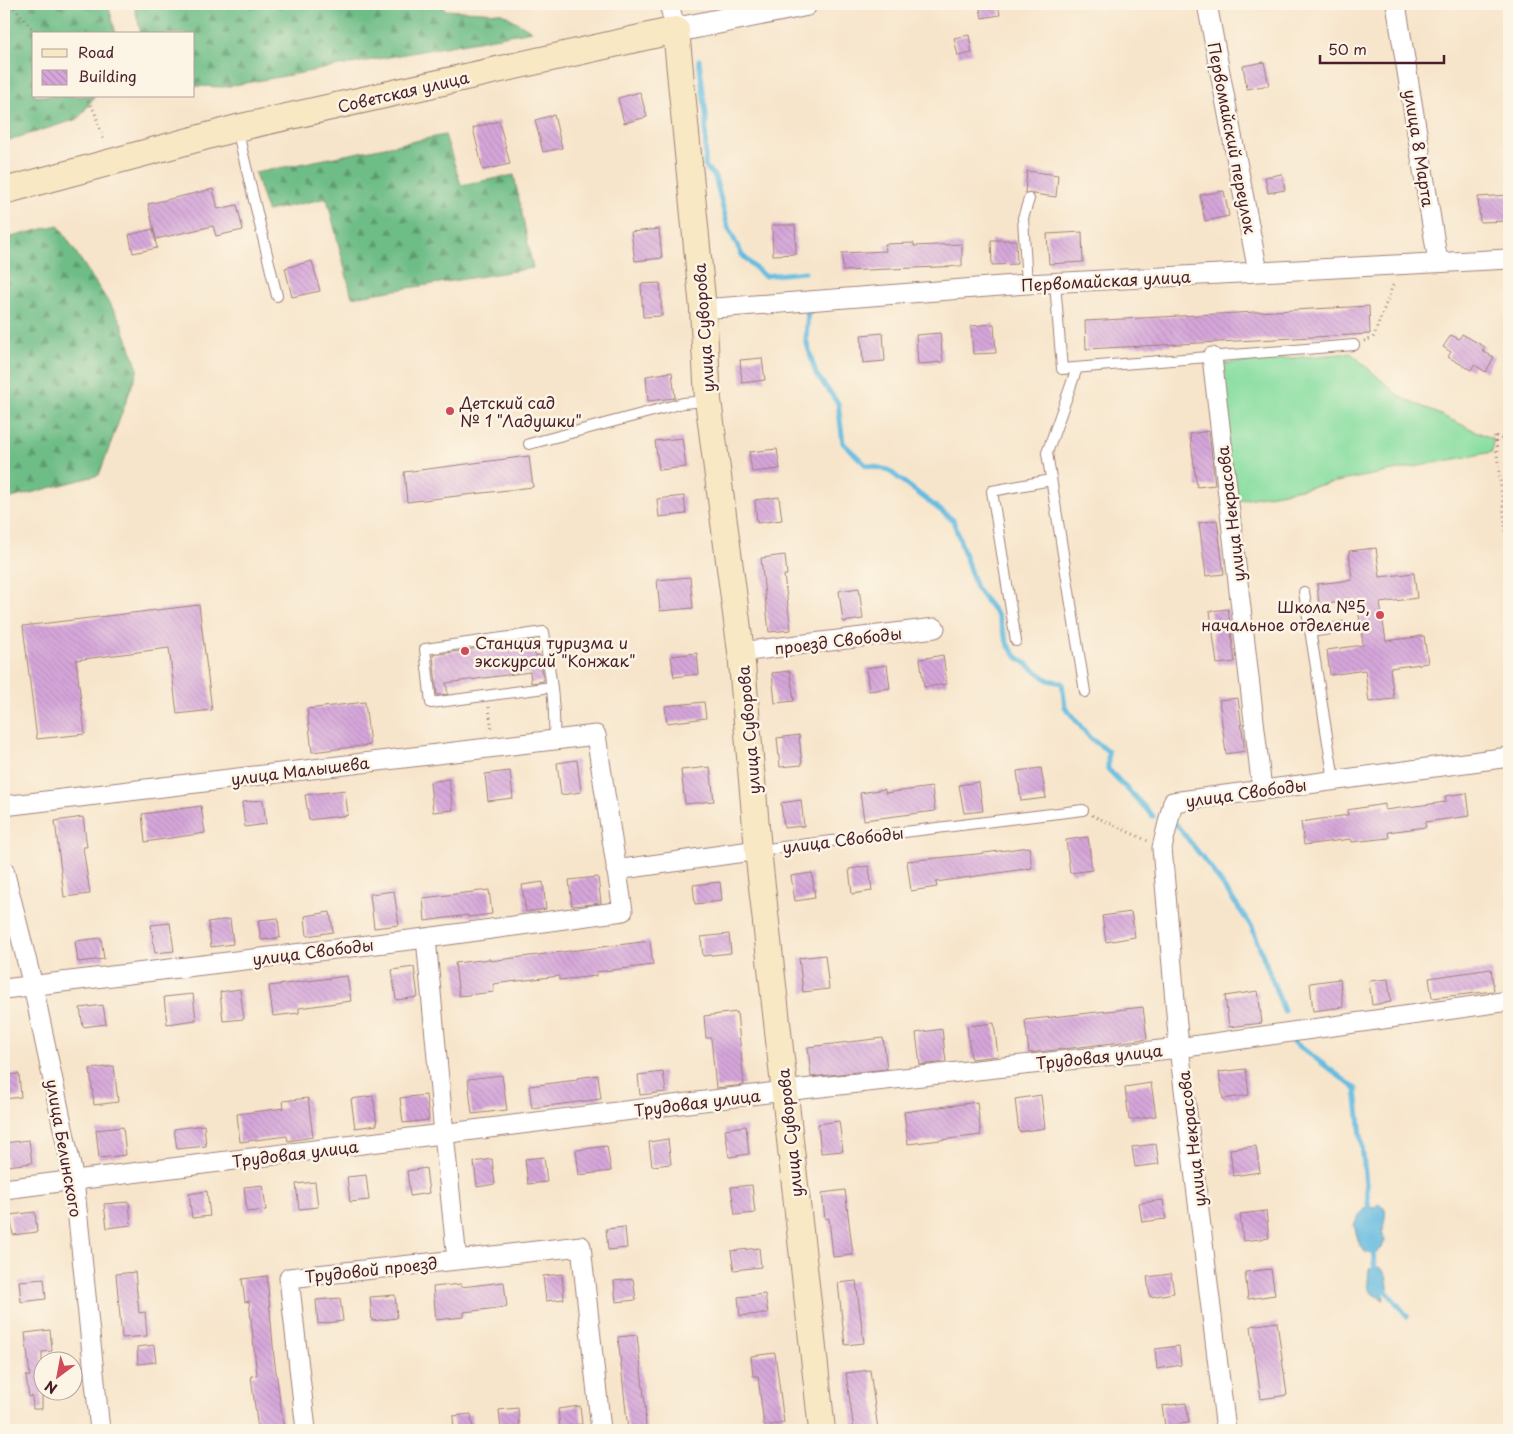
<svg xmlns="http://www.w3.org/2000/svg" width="1513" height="1434" font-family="'Playpen Sans',sans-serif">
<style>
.grass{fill:#88dea1;stroke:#697e66}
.forest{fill:url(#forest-firs);stroke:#5c6e59}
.water{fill:#63bbe0;stroke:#566d86}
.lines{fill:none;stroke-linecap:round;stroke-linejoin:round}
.stream{stroke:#63bbe0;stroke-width:5}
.building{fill:url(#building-back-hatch)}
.service-casing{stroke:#a0827b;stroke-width:12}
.minor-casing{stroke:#a0827b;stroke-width:21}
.tertiary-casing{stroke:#a0827b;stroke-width:26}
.secondary-casing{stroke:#a0827b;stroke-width:28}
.path{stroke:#a0827b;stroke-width:3;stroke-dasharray:1 4;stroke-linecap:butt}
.service{stroke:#fff;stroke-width:10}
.minor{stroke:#fff;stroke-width:19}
.tertiary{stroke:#fff;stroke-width:24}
.secondary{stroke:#f8e8c3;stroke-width:26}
.poi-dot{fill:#d1495b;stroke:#fcf5e5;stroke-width:2}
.labels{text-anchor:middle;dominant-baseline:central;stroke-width:5;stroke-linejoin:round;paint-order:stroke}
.street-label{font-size:16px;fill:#4a1f2b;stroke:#fcf5e5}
.poi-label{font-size:16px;fill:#4a1f2b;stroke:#fcf5e5;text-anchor:start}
</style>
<defs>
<pattern id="forest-firs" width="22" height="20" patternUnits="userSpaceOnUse" patternTransform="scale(1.25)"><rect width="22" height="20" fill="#6ebd87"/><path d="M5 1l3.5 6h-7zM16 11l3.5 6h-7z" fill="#5c996f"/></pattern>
<pattern id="building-back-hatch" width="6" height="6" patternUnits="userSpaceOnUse" patternTransform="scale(1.25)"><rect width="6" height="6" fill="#d5a6da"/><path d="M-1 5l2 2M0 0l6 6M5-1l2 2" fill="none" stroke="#b88ebb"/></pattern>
</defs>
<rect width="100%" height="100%" fill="#fcf5e5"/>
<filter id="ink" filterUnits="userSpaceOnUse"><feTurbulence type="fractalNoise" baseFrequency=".02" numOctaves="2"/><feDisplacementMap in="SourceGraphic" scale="10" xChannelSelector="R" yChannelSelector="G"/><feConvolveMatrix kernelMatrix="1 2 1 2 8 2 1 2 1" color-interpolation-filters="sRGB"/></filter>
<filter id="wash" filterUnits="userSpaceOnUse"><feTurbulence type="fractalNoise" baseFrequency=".0096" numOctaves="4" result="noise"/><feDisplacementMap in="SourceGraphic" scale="20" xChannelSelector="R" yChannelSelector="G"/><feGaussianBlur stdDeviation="1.12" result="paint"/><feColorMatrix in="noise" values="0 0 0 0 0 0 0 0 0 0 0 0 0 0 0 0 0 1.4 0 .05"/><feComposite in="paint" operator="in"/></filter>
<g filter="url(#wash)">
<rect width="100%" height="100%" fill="#f7e5cb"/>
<!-- grass -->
<path class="grass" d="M1351,353L1399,396L1493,439L1492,452L1232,502L1221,364Z
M1503,436L1509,439V494Z"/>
<!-- forest -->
<path class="forest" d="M4,4H108L116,34H34V96H95L78,119L6,141H4Z
M134,4H443L444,10L502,13L532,31L224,87L194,86V34H141Z
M445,135L461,185L514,175L533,268L352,297L327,198L267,211L255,173Z
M58,225L120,320L138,369L99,475L4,500V239Z"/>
<!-- water -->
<path class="water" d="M1379,1204L1385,1208C1387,1221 1380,1226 1385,1241L1381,1249L1375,1254L1365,1252L1359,1243L1354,1225L1359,1215L1368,1206L1373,1208Z
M1379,1267C1386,1273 1388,1280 1388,1289L1383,1293L1384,1300L1373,1294L1369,1289L1368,1283L1369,1269Z"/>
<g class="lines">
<!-- stream -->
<path class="stream" d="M699,60L706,115L705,166L715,177L728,227L742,255L764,276L805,272
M808,309L806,340L816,374L838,403L843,443L866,465L888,470L953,520L976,588L998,616L1008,645L1016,656L1048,680L1062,683L1065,707L1090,738L1108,751V769L1153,816
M1176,824L1210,867L1252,927L1284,1011
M1290,1039L1356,1089L1369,1212
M1373,1248L1375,1275
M1382,1286L1407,1316"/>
</g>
<g id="blocks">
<!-- building -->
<path class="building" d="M979,4H998L1000,15L982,18Z
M969,35L972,53L958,56L954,38Z
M1264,62L1269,85L1247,89L1243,66Z
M640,92L647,117L624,123L618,98Z
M554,115L562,148L543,152L535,120Z
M499,121L510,164L483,170L473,128Z
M1027,171L1058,175L1056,197L1034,194L1031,192L1025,193Z
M1282,174L1285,190L1268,193L1265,177Z
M213,189L218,209L237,205L243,230L216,236L213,226L156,239L148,204Z
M1224,191L1229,216L1205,221L1200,195Z
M1509,195V221L1480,222L1478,197Z
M772,225H795L796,254L773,255Z
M153,229L157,248L133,253L129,235Z
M659,229L662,258L635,261L631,232Z
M1082,232L1083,262L1049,264L1047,234Z
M991,240H1016L1017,264L992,265Z
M914,243V246L962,244V266L843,271L842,253L886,251L885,244Z
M312,261L320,291L292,297L285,268Z
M660,283L662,316L643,317L641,284Z
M1369,306L1370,334L1086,349L1085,321Z
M994,324L996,353L973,354L971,326Z
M883,333L885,361L863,363L861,335Z
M940,333L943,362L918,364L916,335Z
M1462,334L1485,347L1482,351L1494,357L1486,372L1474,365L1471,370L1448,357L1451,352L1443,347L1451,335L1459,339Z
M762,358L765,380L742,383L740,360Z
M672,372L675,398L648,401L646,376Z
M1209,431L1215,485L1197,487L1190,434Z
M682,438L686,467L659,470L655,441Z
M777,449L780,469L752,472L749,452Z
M529,456L533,487L407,502L404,472Z
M684,496L686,514L659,517L657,499Z
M779,497L782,520L757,523L755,500Z
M1217,520L1224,574L1206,576L1199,523Z
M1376,548L1380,577L1414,573L1417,598L1380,603L1386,641L1424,636L1428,663L1390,668L1394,699L1369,702L1365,670L1330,675L1327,650L1363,645L1357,600L1319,605L1317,584L1352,580L1349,551Z
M785,555L787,575H784L791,630L769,632L761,558Z
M690,577L693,608L660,611L657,580Z
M859,588L863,619L843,622L839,591Z
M199,605L212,710L177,714L169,648L76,660L85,734L37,739L23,626Z
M1228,609L1235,662L1217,664L1210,611Z
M533,640L535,656L540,655L544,681L531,683L530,672L446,683L448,694L437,695L433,655Z
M697,653L699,674L674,677L671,656Z
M943,655L947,684L924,687L920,659Z
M887,665L890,688L869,691L866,668Z
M790,671L794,701L775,703L772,673Z
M1238,698L1245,751L1226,754L1219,700Z
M365,702L370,745L312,752L307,709Z
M704,702L706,718L667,723L665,706Z
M799,735L802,765L780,767L777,738Z
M577,760L581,792L561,795L557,763Z
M710,767L714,801L685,804L681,770Z
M1041,768L1046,798L1021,801L1017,771Z
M510,771L513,798L488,801L485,774Z
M449,779L453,810L433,812L430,782Z
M979,782L983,811L964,813L959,785Z
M932,787L935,811L864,820L860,793L885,789V793Z
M345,790L348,815L309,820L305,795Z
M1467,793L1470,816L1425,822L1426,827L1388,832L1389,838L1352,842L1351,839L1304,845L1301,822L1348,815L1347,810L1385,804V810L1446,802L1445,796Z
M263,800L266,824L245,827L242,802Z
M801,800L804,826L784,828L781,803Z
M201,806L205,833L145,842L142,814Z
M83,817L87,847H83L90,894L64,897L55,821Z
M1088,837L1092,870L1070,873L1066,840Z
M1029,847L1032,868L936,882L937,887L911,891L907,861L977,854Z
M869,866L872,891L852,894L849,869Z
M812,873L815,898L795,901L791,876Z
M598,877L601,903L572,906L569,880Z
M543,882L546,909L526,912L522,885Z
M720,882L722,901L695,904L693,885Z
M489,890L492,914L468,917V915L425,921L423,898Z
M394,891L399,925L374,928L370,894Z
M330,912L333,932L307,936L305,916Z
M1131,912L1135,937L1106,942L1102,916Z
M278,918L280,938L261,940L258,920Z
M230,919L233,944L211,947L208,922Z
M170,923L174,951L155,953L151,925Z
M729,934L731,953L703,956L701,937Z
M101,938L104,959L78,962L75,941Z
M650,941L653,965L596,972V976L559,980V976L493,984L494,992L459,996L455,963L490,959V961Z
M825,955L829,989L803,992L799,958Z
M414,967L418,997L396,1000L392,970Z
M1491,969L1494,991L1432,998L1429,978Z
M347,976L351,1001L299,1008V1013L273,1016L269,986Z
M1340,979L1343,1007L1313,1011L1310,983Z
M1388,979L1391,1002L1372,1005L1369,981Z
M240,989L244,1019L223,1021L220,992Z
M1258,991L1262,1023L1229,1027L1225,996Z
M193,994L196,1020L167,1024L164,997Z
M103,1005L106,1024L83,1027L80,1008Z
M1143,1007L1147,1039L1029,1053L1025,1020Z
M737,1012L744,1085L716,1088L711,1038H706L704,1016Z
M994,1023L998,1056L971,1059L967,1026Z
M942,1029L946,1062L920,1065L916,1033Z
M883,1038L887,1069L811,1077L808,1047Z
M114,1066L118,1102L94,1105L90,1069Z
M1246,1069L1249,1095L1223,1099L1219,1072Z
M663,1072L666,1092L640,1095L638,1075Z
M19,1074L21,1097L4,1099V1075Z
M502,1075L507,1110L472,1114L468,1079Z
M598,1075L601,1099L532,1108L529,1086L577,1080V1078Z
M1151,1083L1156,1116L1129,1120L1125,1087Z
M426,1095L429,1120L403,1123L400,1098Z
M1041,1095L1045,1128L1019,1132L1015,1099Z
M373,1096L377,1125L355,1128L351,1099Z
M308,1098L313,1137L288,1141L287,1136L240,1142L237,1114L284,1108L283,1101Z
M977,1102L981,1135L908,1144L904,1112Z
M839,1121L843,1151L821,1153L818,1124Z
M204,1125L206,1146L177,1149L174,1129Z
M746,1126L749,1154L729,1157L725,1129Z
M123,1127L126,1155L99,1158L96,1130Z
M668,1139L671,1164L652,1166L649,1142Z
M29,1140L32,1163L7,1166L4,1143Z
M1156,1144L1159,1164L1135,1167L1132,1147Z
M607,1146L611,1171L579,1175L576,1150Z
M1256,1146L1260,1172L1233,1176L1230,1149Z
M544,1157L547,1182L528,1184L525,1159Z
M492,1159L495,1184L477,1187L474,1162Z
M426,1168L429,1193L410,1196L407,1171Z
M366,1175L369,1200L350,1202L347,1177Z
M315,1182L318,1207L299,1209L296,1184Z
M263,1185L266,1210L247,1212L244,1187Z
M752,1185L755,1213L735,1215L731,1187Z
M845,1190L853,1255L833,1257L829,1218L825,1219L822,1193Z
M207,1191L210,1216L192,1218L189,1194Z
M1163,1200L1166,1219L1142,1222L1139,1203Z
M129,1202L131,1225L107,1228L104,1204Z
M1266,1211L1269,1238L1243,1241L1240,1214Z
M35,1212L37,1232L13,1235L10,1215Z
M625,1227L627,1248L608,1250L606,1229Z
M759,1248L761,1267L734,1270L731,1251Z
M1271,1269L1275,1295L1248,1299L1245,1272Z
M135,1272L139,1313L145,1312L147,1336L122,1338L116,1274Z
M562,1274L564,1299L546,1301L543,1276Z
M1171,1274L1174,1293L1150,1297L1147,1277Z
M267,1276L274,1357L284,1430H258L251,1376L257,1375L249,1301L245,1302L242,1279Z
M44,1279L46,1299L21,1302L19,1281Z
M633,1279L636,1300L616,1302L614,1281Z
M856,1281L864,1343L845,1345L838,1283Z
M504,1282L507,1307L464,1312V1317L436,1320L433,1287L461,1284V1287Z
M765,1294L768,1313L740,1316L738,1297Z
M395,1295L397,1318L372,1321L370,1297Z
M340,1298L343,1321L318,1324L316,1300Z
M1277,1322L1287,1395L1261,1399L1251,1326Z
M50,1330L52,1351L42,1352V1409H33L32,1396L29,1397L26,1376H30L25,1333Z
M637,1335L645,1405L646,1430H628L618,1337Z
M154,1345L156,1362L138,1364L137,1347Z
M1179,1346L1181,1365L1157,1369L1155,1349Z
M775,1353L784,1423L764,1426L758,1376H753L751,1356Z
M870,1370L878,1430H854L846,1373Z
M1186,1403L1189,1423L1165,1426L1162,1406Z
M580,1406L582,1424L560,1427L558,1409Z
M518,1408L520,1430H501L499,1410Z
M471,1414L473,1430H454L453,1416Z"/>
</g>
</g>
<g filter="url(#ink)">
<use href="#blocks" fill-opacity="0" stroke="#a0827b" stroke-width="1"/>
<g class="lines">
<defs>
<path id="service" d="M237,129L277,296
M1055,283L1062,369L1354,345
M1027,284L1023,218L1029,199
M1077,368L1047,453L1085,692
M529,444L683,403L707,401
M1304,592L1334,780
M1310,632L1343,627
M1016,641L992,491L1051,480
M552,687L431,703L425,649L544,632C549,668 556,703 554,740
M759,850L1083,810"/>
<path id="minor" d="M669,4L676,30
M1207,4L1258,272
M1396,4L1438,262
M703,309L1027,284L1509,259
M1212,357L1262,790
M741,652L935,628
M4,806L596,735L623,911L426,938L4,989
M4,870L33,986L74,1180L100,1430
M616,870L758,850
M4,1189L784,1091L1179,1048L1509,1001
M457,1260L581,1246L601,1430
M306,1430L289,1278L457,1260L444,1134L426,938
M1226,1430L1179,1048L1162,848L1173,802L1509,757"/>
<path id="tertiary" d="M676,30L805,4"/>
<path id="secondary" d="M4,191L237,128L676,30L703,309L708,400L741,652L758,850L822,1430"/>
</defs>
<!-- service casing -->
<use href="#service" class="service-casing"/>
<!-- minor casing -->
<use href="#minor" class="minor-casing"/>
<!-- tertiary casing -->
<use href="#tertiary" class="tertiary-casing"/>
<!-- secondary casing -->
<use href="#secondary" class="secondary-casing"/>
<!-- path -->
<path class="path" d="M11,4L30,26L39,34
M86,96L95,113L104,142
M1364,341L1373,338L1393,285
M1495,436L1509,558
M1496,436L1509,442
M1507,606H1509
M489,707L492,731
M1092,815L1148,841"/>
<!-- service -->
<use href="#service" class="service"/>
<!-- minor -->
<use href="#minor" class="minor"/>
<!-- tertiary -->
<use href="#tertiary" class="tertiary"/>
<!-- secondary -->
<use href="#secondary" class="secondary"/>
</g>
</g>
<!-- markers -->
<g class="poi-dot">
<circle cx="450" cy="411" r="5"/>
<circle cx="1380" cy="615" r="5"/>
<circle cx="465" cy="651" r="5"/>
</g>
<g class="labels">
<!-- street labels -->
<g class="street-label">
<text transform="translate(403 91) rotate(-13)">Советская улица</text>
<text transform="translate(1233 138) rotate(79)">Первомайский переулок</text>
<text transform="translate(1420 148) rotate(81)">улица 8 Марта</text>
<text transform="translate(1106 280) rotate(-3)">Первомайская улица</text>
<text transform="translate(703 328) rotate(-94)">улица Суворова</text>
<text transform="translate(1230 514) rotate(-97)">улица Некрасова</text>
<text transform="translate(838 640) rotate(-7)">проезд Свободы</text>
<text transform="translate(748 730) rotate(-95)">улица Суворова</text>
<text transform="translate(300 770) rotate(-7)">улица Малышева</text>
<text transform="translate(1246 792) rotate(-8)">улица Свободы</text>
<text transform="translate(843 839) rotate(-7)">улица Свободы</text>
<text transform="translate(313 951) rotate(-7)">улица Свободы</text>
<text transform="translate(1099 1056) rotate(-6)">Трудовая улица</text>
<text transform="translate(697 1102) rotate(-7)">Трудовая улица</text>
<text transform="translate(789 1133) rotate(-96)">улица Суворова</text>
<text transform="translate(1191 1139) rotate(-97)">улица Некрасова</text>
<text transform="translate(65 1148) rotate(80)">улица Белинского</text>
<text transform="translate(295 1153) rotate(-7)">Трудовая улица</text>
<text transform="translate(371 1269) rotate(-6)">Трудовой проезд</text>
</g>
<!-- poi labels -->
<g class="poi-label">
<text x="460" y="402">Детский сад<tspan x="460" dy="18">№ 1 "Ладушки"</tspan></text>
<text x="1370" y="606" text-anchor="end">Школа №5,<tspan x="1370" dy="18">начальное отделение</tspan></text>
<text x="475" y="642">Станция туризма и<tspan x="475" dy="18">экскурсий "Конжак"</tspan></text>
</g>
</g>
<!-- margin -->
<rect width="1513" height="1434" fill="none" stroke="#fcf5e5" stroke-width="20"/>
<!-- legend -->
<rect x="32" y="32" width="162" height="65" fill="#fcf5e5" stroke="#b59f9b"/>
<rect x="42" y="49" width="25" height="8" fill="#f8e8c3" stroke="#b59f9b"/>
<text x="78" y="58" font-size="15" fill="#4a1f2b">Road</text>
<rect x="42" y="70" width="25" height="15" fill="url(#building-back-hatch)" stroke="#b59f9b"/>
<text x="78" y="82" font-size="15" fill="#4a1f2b">Building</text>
<!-- north arrow -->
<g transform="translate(58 1376) rotate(212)"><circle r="24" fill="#fcf5e5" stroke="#b59f9b"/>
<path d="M0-4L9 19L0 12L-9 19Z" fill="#d1495b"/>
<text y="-8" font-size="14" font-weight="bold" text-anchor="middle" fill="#4a1f2b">N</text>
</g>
<!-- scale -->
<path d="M1320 55v8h124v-8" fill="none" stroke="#4a1f2b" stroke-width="2.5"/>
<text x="1328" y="55" font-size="15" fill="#4a1f2b" stroke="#fcf5e5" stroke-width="4" paint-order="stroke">50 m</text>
</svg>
